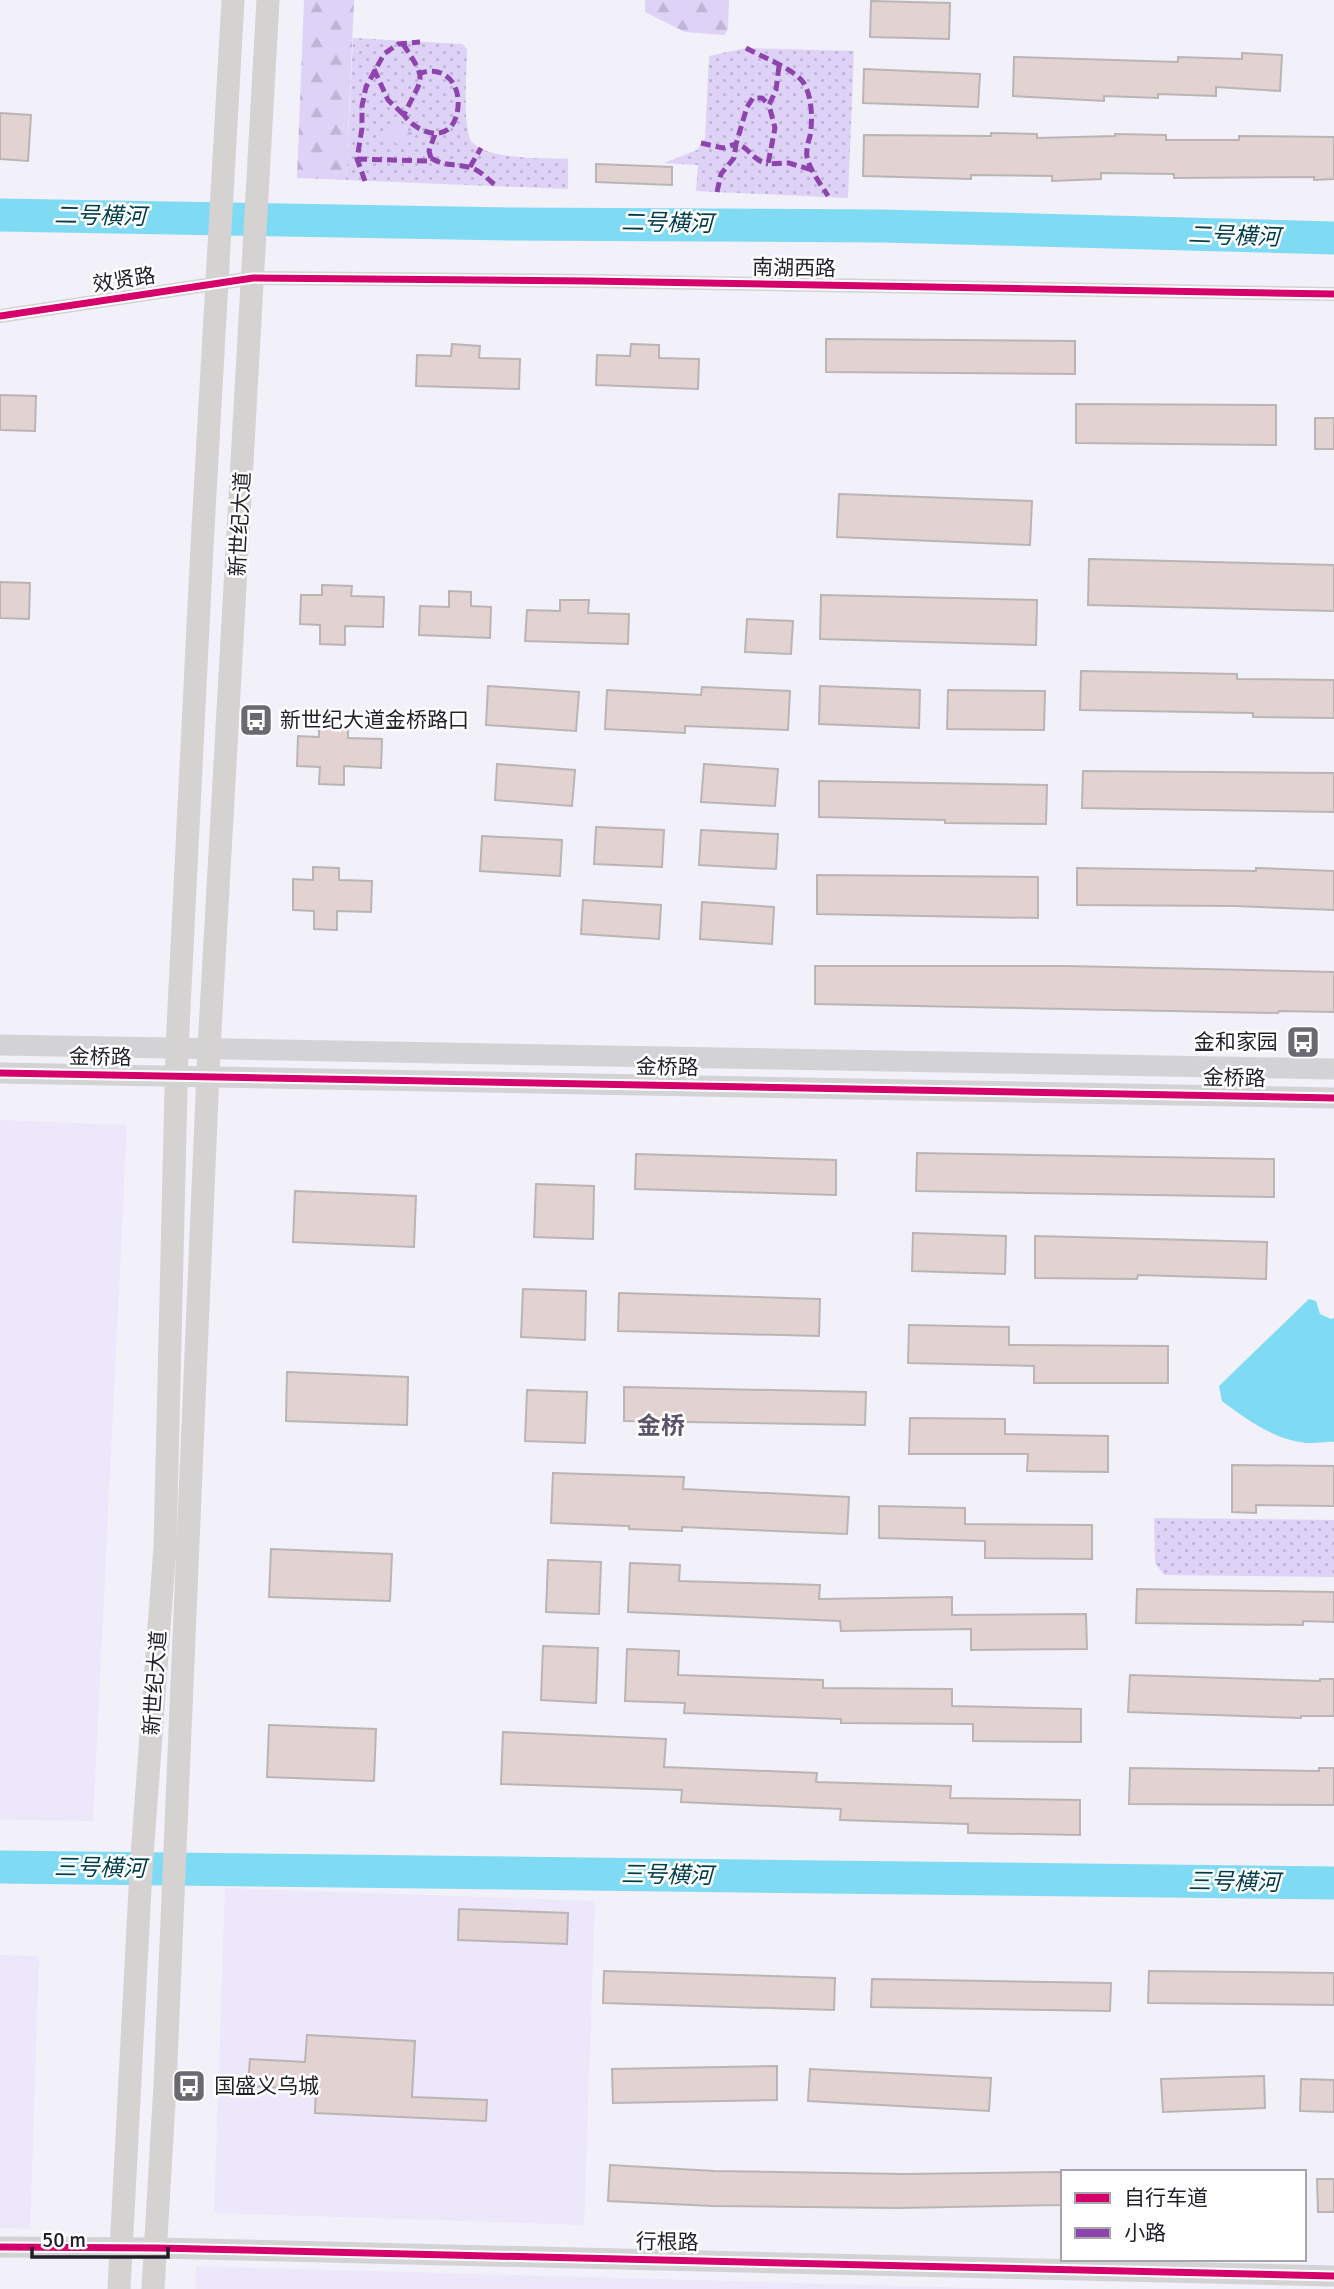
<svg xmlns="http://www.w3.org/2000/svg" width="1334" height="2289" font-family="Signika,'Noto Sans SC',sans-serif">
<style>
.built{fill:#ece7fa}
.grass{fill:url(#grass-dots)}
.forest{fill:url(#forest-firs)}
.water{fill:#7fdaf3}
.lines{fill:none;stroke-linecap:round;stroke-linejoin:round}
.river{stroke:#7fdaf3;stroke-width:33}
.building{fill:#e2d3d2;stroke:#bab4b5;stroke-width:2}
.street{stroke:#d3d3d5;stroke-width:14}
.secondary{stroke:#d3d3d5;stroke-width:21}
.primary{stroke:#d5d2d2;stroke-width:23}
.quiet{stroke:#8e44ad;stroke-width:5;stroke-dasharray:10 5;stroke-linecap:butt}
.cycleway-casing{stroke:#fff;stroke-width:11}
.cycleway{stroke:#d6006c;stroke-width:7}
.labels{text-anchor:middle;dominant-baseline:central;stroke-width:5;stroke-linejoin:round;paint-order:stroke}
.street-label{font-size:21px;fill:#221f29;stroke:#fff}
.poi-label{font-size:21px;fill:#221f29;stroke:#fff;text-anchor:start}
.water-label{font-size:23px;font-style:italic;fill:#003d4a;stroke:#fff}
.quarter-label{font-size:24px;font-weight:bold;fill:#5a536a;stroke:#fff}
</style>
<defs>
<pattern id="grass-dots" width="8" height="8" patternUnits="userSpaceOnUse" patternTransform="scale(1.75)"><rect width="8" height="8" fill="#ded2f7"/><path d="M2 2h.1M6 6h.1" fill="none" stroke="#beb4d4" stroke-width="1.8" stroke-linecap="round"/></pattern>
<pattern id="forest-firs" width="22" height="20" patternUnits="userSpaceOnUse" patternTransform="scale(1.75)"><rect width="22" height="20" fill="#ded2f7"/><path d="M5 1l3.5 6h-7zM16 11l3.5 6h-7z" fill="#beb4d4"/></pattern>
</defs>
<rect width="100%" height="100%" fill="#f2f0f8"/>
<!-- built -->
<path class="built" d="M0,1120L127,1125L93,1821L0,1820Z
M225,1888L595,1901L584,2225L214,2213Z
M0,1955L39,1956L30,2229L0,2228Z
M196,2266L972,2288L1031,2289H195Z"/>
<!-- grass -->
<path class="grass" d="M353,38L462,44L467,49C467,67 462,130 472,142C487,160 545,158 568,159V189L346,180Z
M746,48L854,51L848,198L696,191L698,165L664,163L697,150L705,138L709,56Z
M1154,1518L1334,1520V1577L1164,1575L1155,1563Z"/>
<!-- forest -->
<path class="forest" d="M304,0H354L346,180L297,178Z
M645,0H729L728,29L724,35L685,32L645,12Z
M387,125H397L412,133L413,142C402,144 392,145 383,139L382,132Z"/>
<!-- water -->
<path class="water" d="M1309,1299L1316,1301L1320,1314L1331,1319L1334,1318V1442C1326,1441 1319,1443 1312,1443C1279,1443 1247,1420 1222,1401L1219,1386Z"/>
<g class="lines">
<!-- river -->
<path class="river" d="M0,215L509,224L882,226L1334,238
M0,1867L1334,1883"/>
</g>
<!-- building -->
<path class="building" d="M871,1L950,3L949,39L870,37Z
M1242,53L1282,55L1280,91L1216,87V96L1158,94V98L1104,96V101L1013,96L1014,57L1178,62V57L1242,59Z
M864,69L980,74L978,107L863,103Z
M0,113L31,115L28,161L0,159Z
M991,133L1037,134V138L1115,136V134L1166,135V140H1239V136L1334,137V179L1314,180V177L1174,178V174L1101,173V179L1052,181V176L971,175V179L863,176L864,135L991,136Z
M596,164L672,167V185L596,182Z
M826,339L1075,341V374L826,372Z
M452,344L480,346L479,358L520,359L519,389L416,386L417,355L451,356Z
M631,344L659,345V358L699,359L698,389L596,385L597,355L630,356Z
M0,395L36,396L35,431L0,430Z
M1076,404L1276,405V445L1076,443Z
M1315,418H1334V449H1315Z
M839,494L1032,501L1030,545L837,537Z
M1089,559L1334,565V611L1088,605Z
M0,582L30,583L29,619L0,618Z
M322,585L352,586L351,596L384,597L383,627L345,626V645L320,644V625L300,624L301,595H322Z
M449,591L471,592V606L491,607L490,638L419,635L420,606L449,607Z
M821,595L1037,600L1036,645L820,639Z
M560,600H589L588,613L629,614L628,644L525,641L527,610L560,611Z
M747,619L793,621L791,654L745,652Z
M1081,671L1237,674V679L1334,680V718L1253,717V713L1080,710Z
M488,686L579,692L576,731L486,725Z
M820,686L920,690L919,728L819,724Z
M702,687L790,691L788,730L685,726V733L605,729L607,690L701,695Z
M948,690L1045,691L1044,730L947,729Z
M319,727L348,728V738L382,739L381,768L344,766V785L319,784L320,767L297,766L298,736L319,737Z
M497,764L575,770L572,806L495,800Z
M704,764L778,769L775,806L701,802Z
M1083,771L1334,773V812L1082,808Z
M819,781L1047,785L1046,824L945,823V820L819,817Z
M596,827L664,830L662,867L594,864Z
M701,830L778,834L776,869L699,865Z
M482,836L562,840L560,876L480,871Z
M313,867L339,868V880L372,881L371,912L337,911V930L314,929V911L293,910V879L313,880Z
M1077,868L1256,871V868L1334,871V910L1235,906L1077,905Z
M817,875L1038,877V918L817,914Z
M583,900L661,905L659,939L581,934Z
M702,902L774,907L772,944L700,939Z
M815,966H1066L1334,972V1012L1279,1011L1278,1013L815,1004Z
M917,1153L1274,1159V1197L916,1191Z
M636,1154L836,1160V1195L635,1189Z
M536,1184L594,1186L593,1239L534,1237Z
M295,1191L416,1196L414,1247L293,1242Z
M913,1233L1006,1236L1005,1274L912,1271Z
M1035,1236L1267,1242L1266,1279L1138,1275L1137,1279L1035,1278Z
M523,1289L586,1291L585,1340L521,1337Z
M619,1293L820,1299L819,1336L618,1331Z
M909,1325L1009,1327V1345L1168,1346V1383H1034V1366L908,1363Z
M287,1372L408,1377L407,1425L286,1421Z
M624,1387L866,1392L865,1425L624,1421Z
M527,1390L587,1392L585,1443L525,1441Z
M910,1418L1005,1419V1434L1108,1436V1472L1027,1471L1028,1454H909Z
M1232,1465L1334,1466V1506L1256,1505V1513L1232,1512Z
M553,1473L684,1477L683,1489L849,1497L847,1534L682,1527V1531L629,1529V1526L551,1523Z
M879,1506L965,1508V1524L1092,1525V1559L985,1558V1541L879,1538Z
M271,1549L392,1554L390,1601L269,1597Z
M548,1560L601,1562L599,1614L546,1612Z
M630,1563L680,1565L679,1581L820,1585L819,1599L952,1597V1615L1086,1614L1087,1649L971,1650V1629L841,1631L840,1621L628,1612Z
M1137,1589L1334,1592V1622L1303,1621V1625L1136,1623Z
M543,1646L598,1648L596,1703L541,1700Z
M627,1649L679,1651L678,1675L823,1680V1688L952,1689V1706L1081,1709V1742L973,1741V1724L841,1723V1719L684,1713L685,1703L625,1701Z
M1130,1675L1320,1681V1679H1334V1716H1301V1718L1128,1712Z
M269,1725L376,1729L374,1781L267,1777Z
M503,1732L666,1739L664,1767L817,1773L816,1782L951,1786L950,1798L1080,1800V1835L968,1833V1824L840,1820L841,1809L681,1802L682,1790L501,1784Z
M1130,1768L1319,1771V1768H1334V1805L1129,1804Z
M459,1909L568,1913L567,1944L458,1940Z
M604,1971L835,1978L834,2010L603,2003Z
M1149,1971L1334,1973V2005L1148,2003Z
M872,1979L1111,1983L1110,2011L871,2007Z
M307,2035L415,2041L412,2097L487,2100L486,2121L315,2113L316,2090L248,2086L250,2059L305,2062Z
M777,2066V2100L613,2103L612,2069Z
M810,2069L991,2078L989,2111L808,2101Z
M1264,2076L1265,2108L1163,2112L1161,2079Z
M1301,2079L1334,2080V2112L1300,2111Z
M610,2165L714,2171L905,2174L1063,2172V2205L898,2208L713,2206L608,2201Z
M1317,2179H1334V2212H1318Z"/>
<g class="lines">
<!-- street -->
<path class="street" d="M0,316L253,278L589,281L1334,294"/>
<!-- secondary -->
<path class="secondary" d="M0,1045L1334,1069
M0,1073L1334,1098
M0,2247L157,2248L1334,2276"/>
<!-- primary -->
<path class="primary" d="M119,2289L141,1870L165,1547L177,1048L202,546L233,0
M153,2289L165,2085L209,1048L268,0"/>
<!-- quiet -->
<path class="quiet" d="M403,44C429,83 422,76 404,115C416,132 447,145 456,117C464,92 450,64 421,73
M746,48C760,56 794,69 803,82C812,95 813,120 810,136C808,143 806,149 807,157C810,171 821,184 828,196
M779,66L776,90L769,105L775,128L768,164L789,163L812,170
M374,69L388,100L404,115
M701,143L723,148L736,144L747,107L753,98H762L769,105
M431,158C446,167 452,163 468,167C479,169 488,179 496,186
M357,159L427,161L431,158L429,151L435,134
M470,167L481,148
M365,181L357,159L362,128V106L366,87L384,54L398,44L420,42
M717,192L721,174L734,158L736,144C750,147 751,160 768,164"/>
<defs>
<path id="cycleway" d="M0,316L253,278L589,281L1334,294
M0,1073L1334,1098
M0,2247L157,2248L1334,2276"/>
</defs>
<!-- cycleway casing -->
<use href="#cycleway" class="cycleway-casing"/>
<!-- cycleway -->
<use href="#cycleway" class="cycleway"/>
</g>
<!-- icons -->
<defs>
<symbol id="bus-square" viewBox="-11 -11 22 22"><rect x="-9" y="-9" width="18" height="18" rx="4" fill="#6b6871" stroke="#fff"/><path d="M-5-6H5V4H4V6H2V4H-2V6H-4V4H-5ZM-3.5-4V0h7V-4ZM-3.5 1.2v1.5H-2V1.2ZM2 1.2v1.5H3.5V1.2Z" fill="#fff"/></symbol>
</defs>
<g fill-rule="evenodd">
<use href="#bus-square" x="237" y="701" width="38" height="38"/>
<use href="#bus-square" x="1284" y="1023" width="38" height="38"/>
<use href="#bus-square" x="170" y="2067" width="38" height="38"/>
</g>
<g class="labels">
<!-- street labels -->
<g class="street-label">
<text transform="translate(794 268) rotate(1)">南湖西路</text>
<text transform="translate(124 280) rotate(-9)">效贤路</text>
<text transform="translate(240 524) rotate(-87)">新世纪大道</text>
<text transform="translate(100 1057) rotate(1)">金桥路</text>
<text transform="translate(667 1067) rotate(1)">金桥路</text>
<text transform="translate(1234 1078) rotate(1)">金桥路</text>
<text transform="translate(155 1683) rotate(-86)">新世纪大道</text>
<text transform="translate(667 2242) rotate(1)">行根路</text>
</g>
<!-- poi labels -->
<g class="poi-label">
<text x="280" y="720">新世纪大道金桥路口</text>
<text x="1278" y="1042" text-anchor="end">金和家园</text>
<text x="214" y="2086">国盛义乌城</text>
</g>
<!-- water labels -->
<g class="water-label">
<text transform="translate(100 216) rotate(1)">二号横河</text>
<text transform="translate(667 223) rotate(1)">二号横河</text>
<text transform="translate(1234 236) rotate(2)">二号横河</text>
<text transform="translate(100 1868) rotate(1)">三号横河</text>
<text transform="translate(667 1875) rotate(1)">三号横河</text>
<text transform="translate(1234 1882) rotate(1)">三号横河</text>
</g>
<!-- quarter labels -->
<g class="quarter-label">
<text x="661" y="1426">金桥</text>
</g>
</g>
<!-- legend -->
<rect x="1061" y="2170" width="245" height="91" fill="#ffffff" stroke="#a7a5a9" stroke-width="2"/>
<rect x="1075" y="2193" width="35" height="10" fill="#d6006c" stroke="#a7a5a9" stroke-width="2"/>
<text x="1124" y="2205" font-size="21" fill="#221f29">自行车道</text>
<rect x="1075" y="2228" width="35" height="10" fill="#8e44ad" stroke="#a7a5a9" stroke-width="2"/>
<text x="1124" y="2240" font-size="21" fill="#221f29">小路</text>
<!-- scale -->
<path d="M32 2247v10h136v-10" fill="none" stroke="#221f29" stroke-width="3.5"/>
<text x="42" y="2247" font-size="21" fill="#221f29" stroke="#ffffff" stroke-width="5" paint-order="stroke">50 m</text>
</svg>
